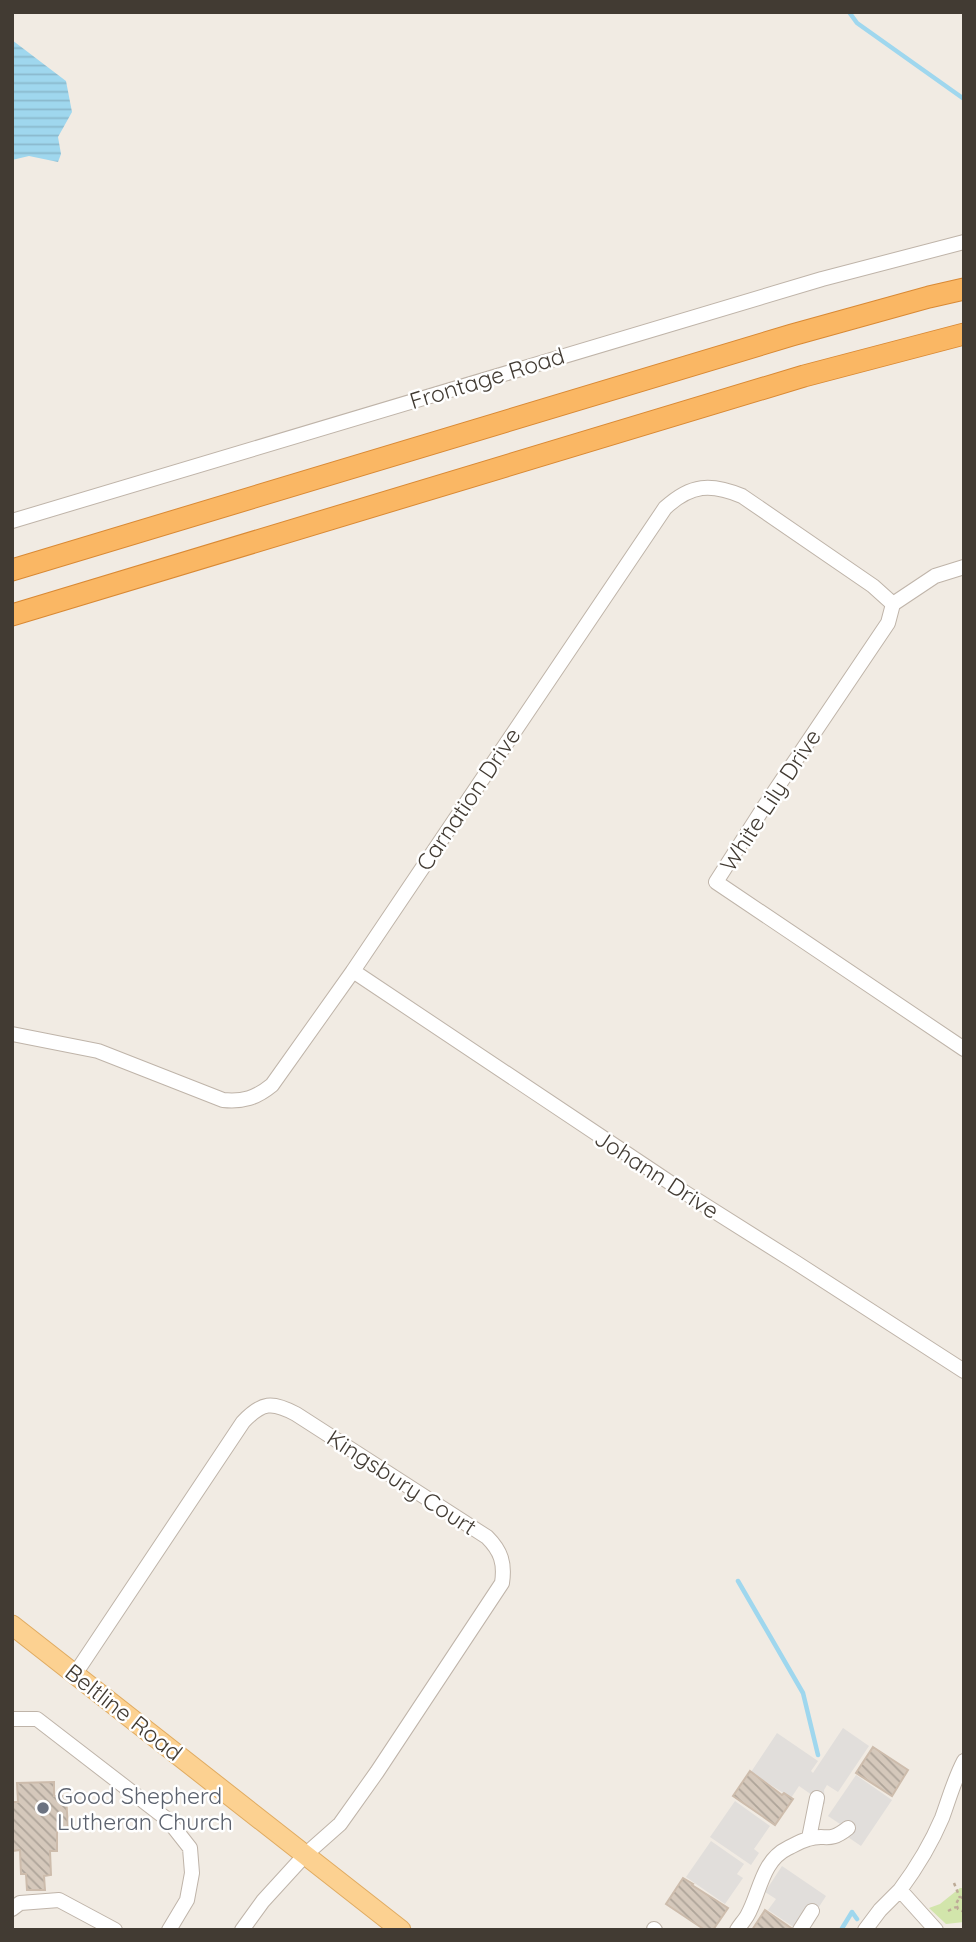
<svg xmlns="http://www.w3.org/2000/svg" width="976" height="1942" font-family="Quicksand,sans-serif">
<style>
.green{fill:#d2e5ab}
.parking{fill:#e1dedb}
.water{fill:url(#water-rules)}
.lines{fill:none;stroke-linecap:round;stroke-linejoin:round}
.stream{stroke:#9fd7ee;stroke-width:4.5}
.building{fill:url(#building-back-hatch);stroke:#cdbcac;stroke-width:2}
.minor-casing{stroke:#bfb4a9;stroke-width:16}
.major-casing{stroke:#e0ab61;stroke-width:21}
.highway-casing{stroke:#d98934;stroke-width:23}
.path{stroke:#bdab97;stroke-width:2.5;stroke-dasharray:3.5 3.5;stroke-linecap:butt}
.minor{stroke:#fff;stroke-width:14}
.major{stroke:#fcd191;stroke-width:19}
.highway{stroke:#fab764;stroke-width:21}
.worship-dot{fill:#6b7280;stroke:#fff;stroke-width:2.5}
.labels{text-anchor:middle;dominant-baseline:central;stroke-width:5;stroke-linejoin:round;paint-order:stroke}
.street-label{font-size:23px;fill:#423b33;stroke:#fff}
.worship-label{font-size:23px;fill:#5b616d;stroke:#fff;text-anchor:start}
</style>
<defs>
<pattern id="water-rules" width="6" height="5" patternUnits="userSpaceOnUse" patternTransform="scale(1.75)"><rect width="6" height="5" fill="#9fd7ee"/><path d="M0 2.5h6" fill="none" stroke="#8ab9cd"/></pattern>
<pattern id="building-back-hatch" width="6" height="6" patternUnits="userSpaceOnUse" patternTransform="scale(1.75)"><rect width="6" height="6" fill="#d5c8bb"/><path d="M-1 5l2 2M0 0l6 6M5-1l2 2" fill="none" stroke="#aea499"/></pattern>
</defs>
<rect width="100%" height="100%" fill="#f1ebe3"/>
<!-- green -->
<path class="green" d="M960,1888H964V1922L946,1924L929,1908L940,1904Z"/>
<!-- parking -->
<path class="parking" d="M843,1728L869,1746L838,1792L827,1785L824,1790L825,1804L799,1786L791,1798L751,1772L777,1733L818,1761L811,1771L813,1773Z
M856,1775L892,1800L861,1846L836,1829L840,1824L828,1816Z
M735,1801L770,1826L754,1849L759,1853L751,1865L710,1837Z
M711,1841L744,1864L737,1874L743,1878L725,1904L686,1877Z
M782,1866L826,1896L804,1930H798L768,1910L776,1899L765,1892Z"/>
<!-- water -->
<path class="water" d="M12,40L66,81L72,112L58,137L61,154L58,162L29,156L12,160Z"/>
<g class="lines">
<!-- stream -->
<path class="stream" d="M849,12L857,23L964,99
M738,1581L803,1693L818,1755
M841,1930L852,1912L857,1919"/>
</g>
<!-- building -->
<path class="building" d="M873,1747L908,1770L892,1796L856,1773Z
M750,1771L782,1795L784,1793L793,1799L775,1825L733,1796Z
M54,1782V1796H66L68,1829L57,1830V1851H50L51,1875L44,1876L45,1890H27L26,1874H21L20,1850L12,1851V1802H18L17,1783Z
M683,1878L693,1884L692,1885L728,1908L713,1930H705L666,1904Z
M765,1910L794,1930H752Z"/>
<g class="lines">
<defs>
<path id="minor" d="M12,521L822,279L964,242
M964,567L935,576L893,604L888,623L764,807L716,882L964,1049
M353,971L684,1192L795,1262L964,1371
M12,1034L98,1051L223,1100C243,1102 256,1098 272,1085L353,971L665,508C691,484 711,483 742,496L873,586L893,604
M75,1674L243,1422C262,1402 272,1401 296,1414L487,1537C501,1551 505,1563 502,1583L377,1772L340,1824L305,1855L263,1901L242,1930
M12,1719H37L168,1820L190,1848L192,1873L187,1900L169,1930
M809,1838L817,1798
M900,1890C917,1867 931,1844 942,1818C949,1799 954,1780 964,1761
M12,1909L20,1903L59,1900L115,1930
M654,1929L655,1930
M737,1930C740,1925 744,1921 747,1916C760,1894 761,1861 788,1848C794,1845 801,1841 808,1839C826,1833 828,1844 848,1828
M800,1930L812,1911
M865,1930L880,1910L900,1890L936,1930"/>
<path id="major" d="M12,1625L401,1930"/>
<path id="highway" d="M12,570L792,335L929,297L964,289
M12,615L804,376L964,334"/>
</defs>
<!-- minor casing -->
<use href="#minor" class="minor-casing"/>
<!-- major casing -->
<use href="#major" class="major-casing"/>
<!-- highway casing -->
<use href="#highway" class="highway-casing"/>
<!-- path -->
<path class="path" d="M954,1883L960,1898
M964,1897L959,1898L956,1904L958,1909L964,1912
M948,1911L956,1907"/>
<!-- minor -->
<use href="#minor" class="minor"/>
<!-- major -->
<use href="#major" class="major"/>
<!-- highway -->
<use href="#highway" class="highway"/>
</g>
<!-- markers -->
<circle class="worship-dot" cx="43" cy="1808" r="7"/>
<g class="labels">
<!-- street labels -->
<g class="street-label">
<text transform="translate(487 378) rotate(-17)">Frontage Road</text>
<text transform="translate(468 799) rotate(-56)">Carnation Drive</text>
<text transform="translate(770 800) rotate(-57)">White Lily Drive</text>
<text transform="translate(657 1174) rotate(33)">Johann Drive</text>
<text transform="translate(402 1482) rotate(33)">Kingsbury Court</text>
<text transform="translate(124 1712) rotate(38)">Beltline Road</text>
</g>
<!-- worship labels -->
<g class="worship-label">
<text x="57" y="1795">Good Shepherd<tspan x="57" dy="26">Lutheran Church</tspan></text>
</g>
</g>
<!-- border -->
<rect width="976" height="1942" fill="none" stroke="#423b33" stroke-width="28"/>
</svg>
